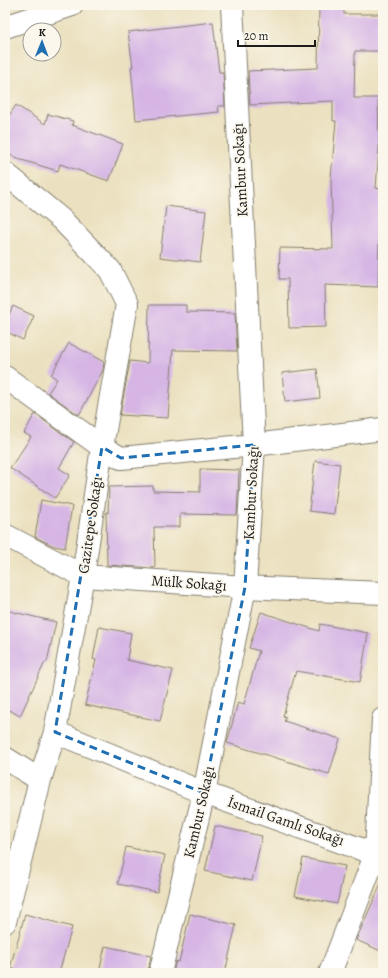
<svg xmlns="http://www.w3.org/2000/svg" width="388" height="978" font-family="Alegreya,serif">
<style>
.building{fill:#d6b5e5}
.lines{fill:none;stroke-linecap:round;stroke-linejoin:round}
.minor-casing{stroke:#847e6e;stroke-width:24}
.minor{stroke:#fff;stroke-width:22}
.marked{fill:none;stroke:#1f6fb2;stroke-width:3;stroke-dasharray:8 5;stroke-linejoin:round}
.labels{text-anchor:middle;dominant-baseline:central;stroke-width:3.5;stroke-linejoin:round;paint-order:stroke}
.street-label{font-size:15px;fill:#1c1c1c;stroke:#fbf7ec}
</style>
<rect width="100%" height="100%" fill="#fbf7ec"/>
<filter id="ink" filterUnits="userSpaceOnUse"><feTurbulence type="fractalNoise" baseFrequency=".025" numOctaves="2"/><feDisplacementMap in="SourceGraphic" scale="8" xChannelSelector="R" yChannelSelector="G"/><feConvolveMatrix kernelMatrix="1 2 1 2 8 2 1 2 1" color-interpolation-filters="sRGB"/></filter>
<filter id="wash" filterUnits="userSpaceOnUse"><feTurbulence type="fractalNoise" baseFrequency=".012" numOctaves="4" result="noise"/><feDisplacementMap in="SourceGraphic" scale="16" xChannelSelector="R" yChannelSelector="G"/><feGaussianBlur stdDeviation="0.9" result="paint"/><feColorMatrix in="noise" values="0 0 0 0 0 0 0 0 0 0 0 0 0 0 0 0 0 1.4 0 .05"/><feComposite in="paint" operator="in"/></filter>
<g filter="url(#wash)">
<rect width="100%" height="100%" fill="#ebe1c0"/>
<g id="blocks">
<!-- building -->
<path class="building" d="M319,5H344V14H383V51H355L354,98H378L379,148L376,188L380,189L378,287L325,285L326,327L289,328L288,279H279L280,248L333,249L331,178L336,121H333V101L250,105L248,71L318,68Z
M213,22L219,72H223L225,106H218L219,112L136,120L131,67H133L128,32Z
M16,105L45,124L48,114L73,121L72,125L123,144L109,181L60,164L58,171L15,158L5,151V122Z
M166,206L206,211L200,262L160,257Z
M149,305H186V312L235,313L237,351L173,350L168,418L120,415L130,361L148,363Z
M13,306L34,316L23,340L5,331V323Z
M69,343L104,362L103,370L79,415L48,393L57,379L51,375Z
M317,369L320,398L285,402L282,373Z
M35,414L74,442L59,468L70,475L55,498L10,468L31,437L24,433Z
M315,461L340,464L334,514L309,511Z
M200,469L239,470L237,515L180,514V527H154L155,568L107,565L106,512L108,513L109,487L153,486V491L200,492Z
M41,500L72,506L65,548L54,546L35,537Z
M5,610L56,622L47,662H45L20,716L5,708Z
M261,612L319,631L320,624L368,633L360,682L296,671L283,716L286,717L284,721L340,739L329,774L227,743L238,702L244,704L259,651L249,648Z
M99,627L131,633L127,660L173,670L160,721L85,705L96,660L93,659Z
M215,826L262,836L252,881L205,871Z
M126,847L165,855L157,892L118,884Z
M303,858L345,866L337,904L295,896Z
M383,879V952L356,940Z
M25,914L72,927L59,973H28L10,968Z
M190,914L236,925L225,973H173L176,961L179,962Z
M105,946L151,956L148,973H99Z"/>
</g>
</g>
<g filter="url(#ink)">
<use href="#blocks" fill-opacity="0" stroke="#847e6e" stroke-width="1"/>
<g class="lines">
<defs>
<path id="minor" d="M5,27L72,5
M5,173L62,220L110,270L127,304L102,447L83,576L55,732L40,780L5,922
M5,377L102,447L121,458L254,445L383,429
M5,535L83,576L245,587L383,593
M55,732L204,793L383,857
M5,758L40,780
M160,973L204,793L245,587L254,445L232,5
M330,973L376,853L383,719"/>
</defs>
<!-- minor casing -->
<use href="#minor" class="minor-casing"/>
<!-- minor -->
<use href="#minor" class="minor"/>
</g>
</g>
<!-- marked area -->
<path class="marked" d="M254,445L245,587L204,793L55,732L102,447L121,458Z"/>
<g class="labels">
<!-- street labels -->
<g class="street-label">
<text transform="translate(240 170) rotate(-93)">Kambur Sokağı</text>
<text transform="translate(251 493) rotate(-87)">Kambur Sokağı</text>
<text transform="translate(90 525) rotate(-82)">Gazitepe Sokağı</text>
<text transform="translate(189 583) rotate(4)">Mülk Sokağı</text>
<text transform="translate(199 812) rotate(-77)">Kambur Sokağı</text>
<text transform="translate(286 821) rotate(19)">İsmail Gamlı Sokağı</text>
</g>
</g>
<!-- margin -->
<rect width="388" height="978" fill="none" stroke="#fbf7ec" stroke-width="20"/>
<!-- north arrow -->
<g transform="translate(42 42) rotate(1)"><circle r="19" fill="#fbf7ec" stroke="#a29f99"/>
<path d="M0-3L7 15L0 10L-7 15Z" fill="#1f6fb2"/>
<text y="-6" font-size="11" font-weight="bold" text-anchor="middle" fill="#1c1c1c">K</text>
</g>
<!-- scale -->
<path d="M238 40v6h77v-6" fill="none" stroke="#1c1c1c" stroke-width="2"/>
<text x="244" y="40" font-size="12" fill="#1c1c1c" stroke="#fbf7ec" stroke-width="3" paint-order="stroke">20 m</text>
</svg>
